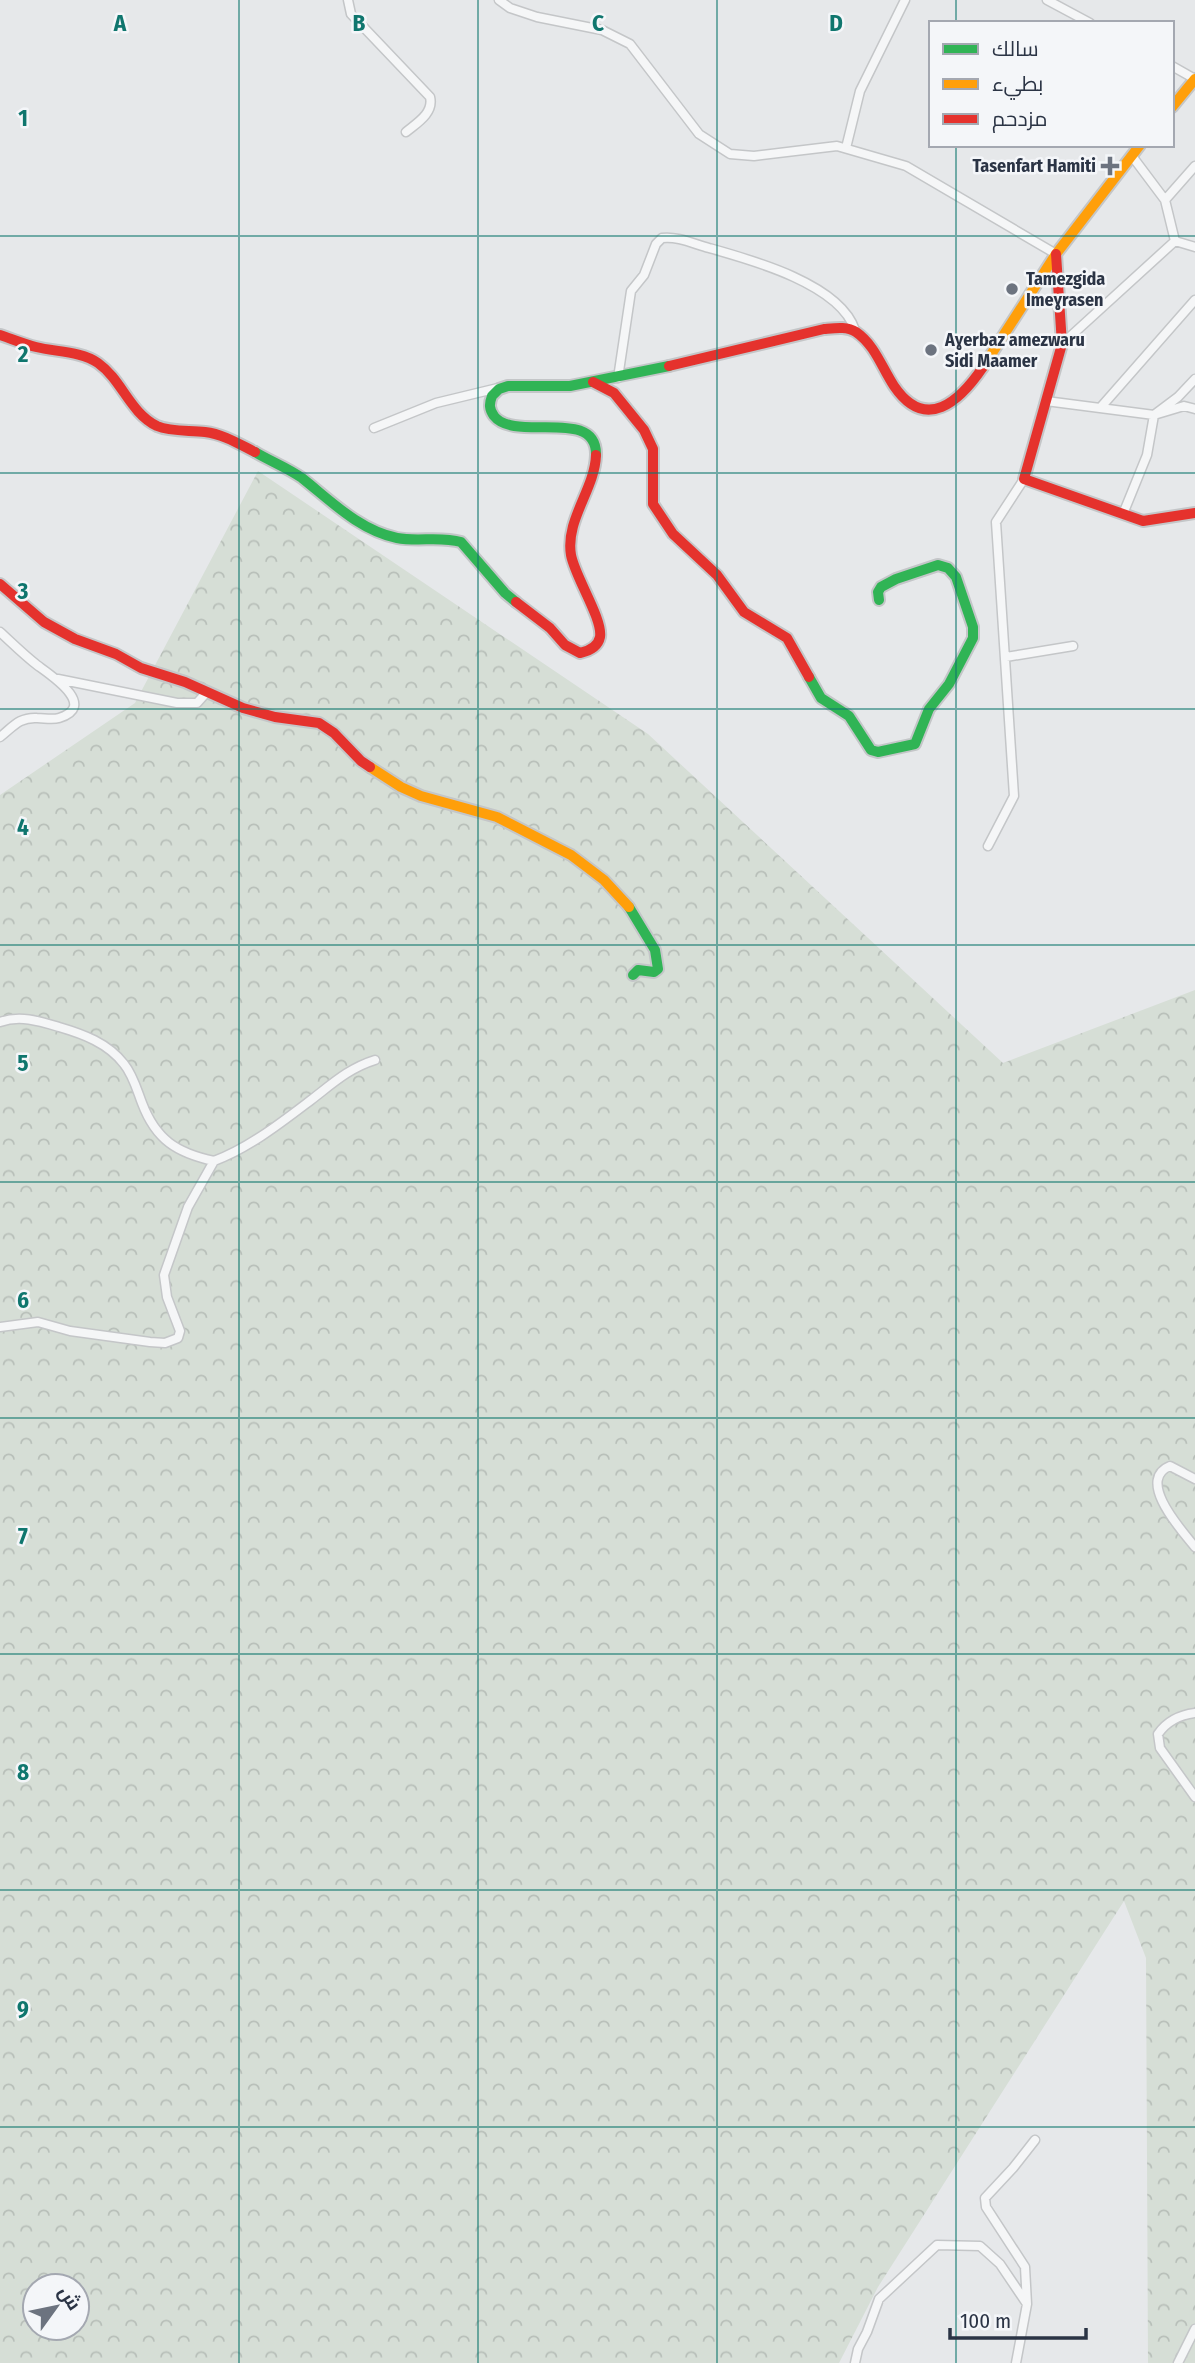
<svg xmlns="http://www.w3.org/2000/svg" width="1195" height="2363" font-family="'Fira Sans Condensed',Cairo,sans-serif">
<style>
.forest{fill:url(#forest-crowns);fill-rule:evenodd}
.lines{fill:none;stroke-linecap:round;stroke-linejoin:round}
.street-casing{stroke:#c4c6c8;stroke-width:11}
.fast-casing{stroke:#c4c6c8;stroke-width:14}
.slow-casing{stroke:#c4c6c8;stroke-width:14}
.jam-casing{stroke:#c4c6c8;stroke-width:14}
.street{stroke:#f5f6f7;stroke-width:8}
.fast{stroke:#30b455;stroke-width:10}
.slow{stroke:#ff9f0a;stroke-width:10}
.jam{stroke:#e5322d;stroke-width:10}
.grid{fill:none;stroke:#0f766e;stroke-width:2;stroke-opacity:0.55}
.poi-dot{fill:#6c737f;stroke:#f4f6f9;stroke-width:2.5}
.labels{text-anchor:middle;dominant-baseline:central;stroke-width:5;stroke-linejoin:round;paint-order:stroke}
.poi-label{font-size:18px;font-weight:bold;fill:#2b3445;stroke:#f4f6f9;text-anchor:start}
.grid-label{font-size:23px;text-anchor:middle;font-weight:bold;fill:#0f766e;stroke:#f4f6f9;stroke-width:5;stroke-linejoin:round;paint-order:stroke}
</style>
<defs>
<pattern id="forest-crowns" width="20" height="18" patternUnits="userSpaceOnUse" patternTransform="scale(1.75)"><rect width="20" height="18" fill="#d6ded6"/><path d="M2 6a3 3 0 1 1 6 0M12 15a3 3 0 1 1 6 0" fill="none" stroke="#b8bfb9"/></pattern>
</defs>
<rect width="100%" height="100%" fill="#e6e8ea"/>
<!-- forest -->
<path class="forest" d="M258,471L648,734L1003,1063L1195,990V2363H1148L1146,1958L1124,1901L878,2287L839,2363H0V795L135,703ZM35,2286H77V2328H35Z"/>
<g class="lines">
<defs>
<path id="street" d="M348,0L351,14L430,97C434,113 417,123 406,132
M499,0L510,8L537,17L602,30L630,44L699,134L730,154L754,156L837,146L906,166L1056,254
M1047,0L1090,23
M1172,66L1195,79
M846,148L860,91L905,0
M1132,156L1165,200L1195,166
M1175,241L1195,247
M1062,344L1175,241L1165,200
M618,378L631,291L644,275L656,244L662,238C678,236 694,244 709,248C752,260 840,284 855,330
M1046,401L1154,415L1184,406L1195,409
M1101,407L1195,300
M374,428L436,403L498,388
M1123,514L1147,455L1154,415L1178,397L1195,379
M0,632C12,643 24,655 37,665C49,674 99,706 59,718C52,720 44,718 37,718C19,717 13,727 0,737
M1006,657L1073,646
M58,679L177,703H197L206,693
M988,846L1014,796L996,522L1024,479
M0,1022C20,1015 39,1021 59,1027C83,1034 108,1043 124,1064C133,1075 137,1090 142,1103C156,1140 177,1153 214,1161C249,1148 282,1122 311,1100C332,1084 349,1068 375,1060
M0,1327L38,1322L70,1331L150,1342L165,1343L178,1338L180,1331L167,1297L164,1275L188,1207L214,1161
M1195,1479L1170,1466C1135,1480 1183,1532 1195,1547
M1195,1713C1179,1715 1167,1721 1158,1734L1160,1748L1195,1797
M1027,2304L1025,2267L986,2207L985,2198L1013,2168L1035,2140
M855,2363L858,2349L867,2332L879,2299L937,2245L980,2246L1000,2264L1027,2304L1016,2363
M1178,2363L1195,2329"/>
<path id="fast" d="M255,452C270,461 288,468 302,478C331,501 359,530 397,538C418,542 440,536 461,542L505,593L516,602
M596,455C597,406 515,443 494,416C489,409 489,404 492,396L499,389L508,386H570L669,366
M809,677L821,698L849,716L871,750L878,752L915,744L929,709L949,684L973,638V627L956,577L948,568L938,565L896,579L881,587L878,592L879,600
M629,907L655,950L658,969L654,972L638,970L633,975"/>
<path id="slow" d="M1172,107L1195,79
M983,367L1056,254L1140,145
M370,767L401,787L421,796L497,817L571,855L604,880L629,907"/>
<path id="jam" d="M1056,254L1062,344L1024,479L1143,521L1195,513
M0,335C12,339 24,344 36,347C55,352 81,351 98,363C122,380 130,413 157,426C171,432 190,430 205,432C223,434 239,444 255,452
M669,366L824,329C835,328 847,326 856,332C875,345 882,368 894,386C926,433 960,401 983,367
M593,382L614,393L644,430L653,449V504L673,534L717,575L744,612L787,638L809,677
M0,584L44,622L75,639L116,654L141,668L185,682L243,708L275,717L319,723L334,733L361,761L370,767
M516,602L550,628L565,645L580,653C589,651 598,647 600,637C603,619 575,577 571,555C565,520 595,489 596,455"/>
</defs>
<!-- street casing -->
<use href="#street" class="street-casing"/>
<!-- fast casing -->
<use href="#fast" class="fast-casing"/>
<!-- slow casing -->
<use href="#slow" class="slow-casing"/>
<!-- jam casing -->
<use href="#jam" class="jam-casing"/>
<!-- street -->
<use href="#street" class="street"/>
<!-- fast -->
<use href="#fast" class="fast"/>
<!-- slow -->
<use href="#slow" class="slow"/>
<!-- jam -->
<use href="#jam" class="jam"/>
</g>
<!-- grid -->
<path class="grid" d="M239,0V2363M478,0V2363M717,0V2363M956,0V23M956,145V2363M0,236H1195M0,473H1195M0,709H1195M0,945H1195M0,1182H1195M0,1418H1195M0,1654H1195M0,1890H1195M0,2127H1195"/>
<!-- markers -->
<g class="poi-dot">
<path d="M1106.5 155.5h7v7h7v7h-7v7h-7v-7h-7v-7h7z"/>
<circle cx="1012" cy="289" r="7"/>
<circle cx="931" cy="350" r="7"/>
</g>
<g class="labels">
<!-- poi labels -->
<g class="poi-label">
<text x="1096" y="166" text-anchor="end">Tasenfart Hamiti</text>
<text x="1026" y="279">Tamezgida<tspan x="1026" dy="21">Imeɣrasen</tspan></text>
<text x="945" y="340">Aɣerbaz amezwaru<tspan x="945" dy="21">Sidi Maamer</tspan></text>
</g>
</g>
<g class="grid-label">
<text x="120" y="31">A</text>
<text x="359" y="31">B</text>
<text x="598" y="31">C</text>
<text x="836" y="31">D</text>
<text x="23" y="126">1</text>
<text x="23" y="362">2</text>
<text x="23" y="599">3</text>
<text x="23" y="835">4</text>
<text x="23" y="1071">5</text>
<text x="23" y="1308">6</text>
<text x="23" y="1544">7</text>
<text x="23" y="1780">8</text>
<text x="23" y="2017">9</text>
</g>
<!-- legend -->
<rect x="929" y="21" width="245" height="126" fill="#f4f6f9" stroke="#a4a8b1" stroke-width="2"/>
<rect x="943" y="44" width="35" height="10" fill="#30b455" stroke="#a4a8b1" stroke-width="2"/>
<text x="992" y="56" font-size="21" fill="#2b3445">سالك</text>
<rect x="943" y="79" width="35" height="10" fill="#ff9f0a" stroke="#a4a8b1" stroke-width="2"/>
<text x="992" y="91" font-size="21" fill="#2b3445">بطيء</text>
<rect x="943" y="114" width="35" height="10" fill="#e5322d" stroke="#a4a8b1" stroke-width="2"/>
<text x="992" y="126" font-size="21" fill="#2b3445">مزدحم</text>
<!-- north arrow -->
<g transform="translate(56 2307) rotate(57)"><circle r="33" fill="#f4f6f9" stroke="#a4a8b1" stroke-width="2"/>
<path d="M0-5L12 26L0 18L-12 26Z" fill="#6c737f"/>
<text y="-10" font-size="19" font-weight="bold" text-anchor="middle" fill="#2b3445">ش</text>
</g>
<!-- scale -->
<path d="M950 2328v10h136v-10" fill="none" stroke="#2b3445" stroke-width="3.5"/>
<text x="960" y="2328" font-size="21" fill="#2b3445" stroke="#f4f6f9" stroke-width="5" paint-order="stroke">100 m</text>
</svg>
